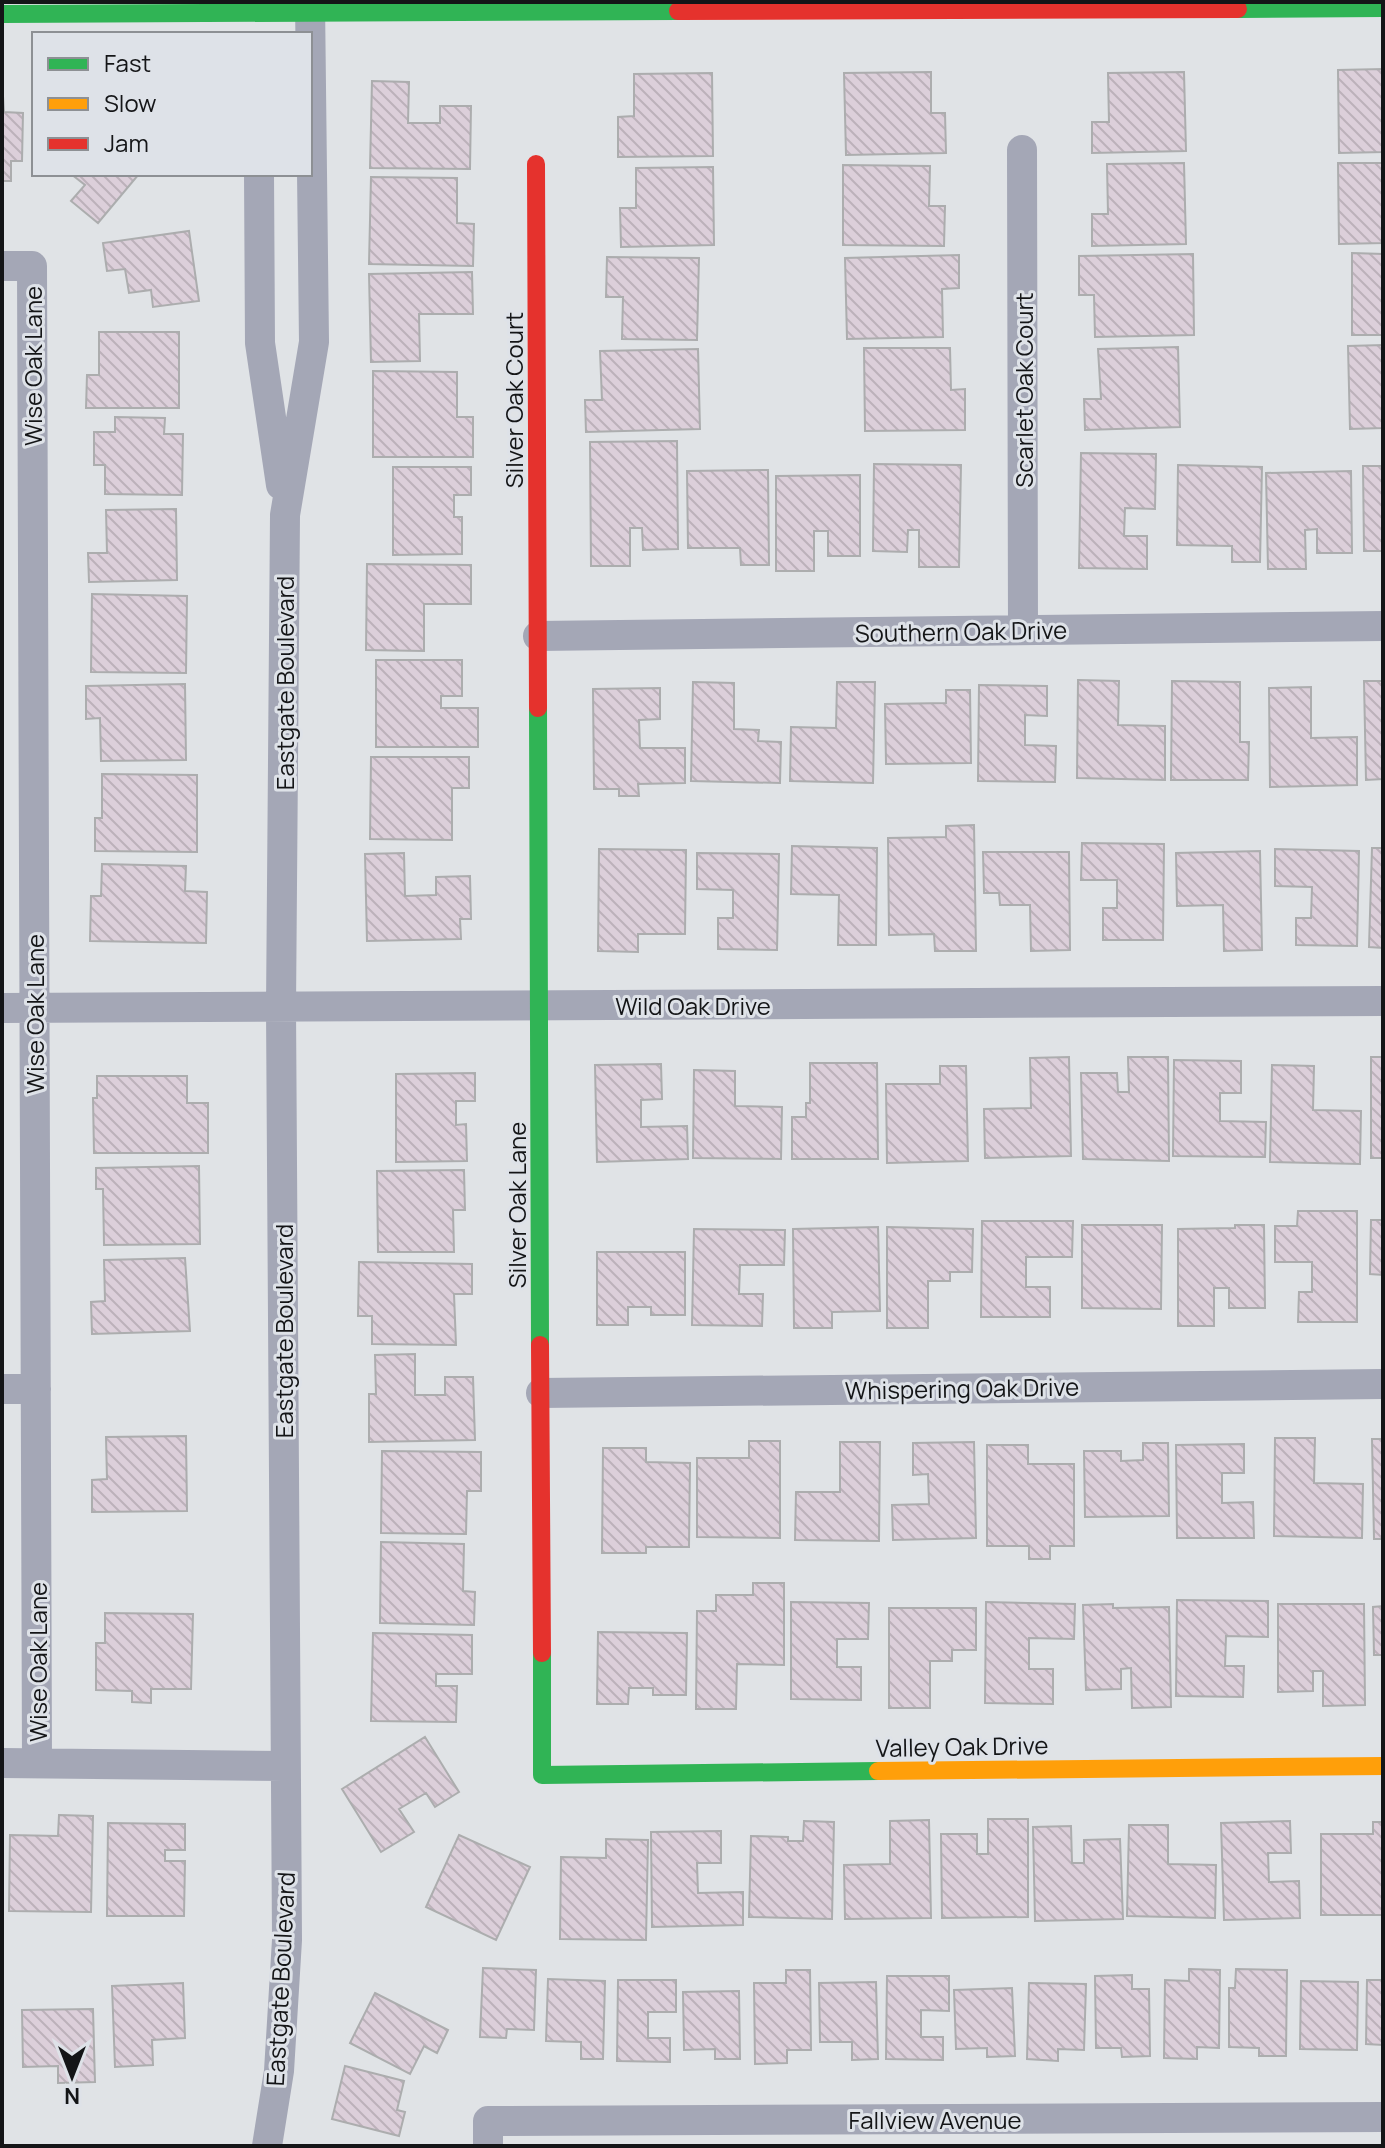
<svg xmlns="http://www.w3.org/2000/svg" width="1385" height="2148" font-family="Manrope,sans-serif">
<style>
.building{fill:url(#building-back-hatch);stroke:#acadae;stroke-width:2}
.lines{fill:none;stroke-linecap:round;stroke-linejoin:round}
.street{stroke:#a4a7b6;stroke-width:30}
.fast{stroke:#30b455;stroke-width:18}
.slow{stroke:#ff9f0a;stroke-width:18}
.jam{stroke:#e5322d;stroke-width:18}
.labels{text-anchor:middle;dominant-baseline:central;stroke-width:6;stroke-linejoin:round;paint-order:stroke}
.street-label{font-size:24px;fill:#141517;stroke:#dee2e8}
</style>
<defs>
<pattern id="building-back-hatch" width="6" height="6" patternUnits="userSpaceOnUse" patternTransform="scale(2)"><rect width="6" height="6" fill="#dccfda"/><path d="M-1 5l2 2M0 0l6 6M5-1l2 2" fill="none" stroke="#bcb1ba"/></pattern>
</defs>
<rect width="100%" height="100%" fill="#e0e3e6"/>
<!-- building -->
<path class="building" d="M1383,69V152L1339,153L1338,70Z
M931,72V113H945L946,153L846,155L844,73Z
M1184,72L1186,151L1092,153V122H1109L1108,73Z
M712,73L713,156L618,157V117L634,116V74Z
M2,80L4,112L23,113L22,161H11V181H2Z
M372,81L409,82L408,123H440V106H471L470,169L370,168Z
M1184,163L1186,244L1092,246V214H1108L1107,164Z
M1338,163H1383V243L1339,244Z
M843,165L930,166L929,206H945L944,246L843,245Z
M713,167L714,245L621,247L620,208H636V168Z
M71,174H139L98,223L71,201L85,185Z
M371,177L457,178V223L474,224L473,266L369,264Z
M189,231L199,301L153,307L151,290L129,293L125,269L107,271L103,243Z
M1352,253L1383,254V335H1352Z
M1193,254L1194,335L1095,337L1094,295H1079V256Z
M959,255V288L942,289L943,337L847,339L845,258Z
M607,257L699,258L697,340L622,339L623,297H606Z
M472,272L473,314H419L420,361L371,362L369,274Z
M99,332H179V408H86L87,375H99Z
M1383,345V428L1350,429L1348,346Z
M1178,347L1180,427L1085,430L1084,399H1101L1098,349Z
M864,348H950L951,390L965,389V430L865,431Z
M698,349L700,429L586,432L585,400H602L600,351Z
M373,371L457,372V417H473V457H373Z
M115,417L165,418L164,434H183L182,495L105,494V465H94V432H115Z
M677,441L678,549L643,550L642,528H630V566H591L590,442Z
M1081,453L1156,454L1155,509L1125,508L1124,536H1147V569L1079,568Z
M874,464L961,465L959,567H919V530H908L907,552L873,551Z
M1178,465L1262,467L1260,562H1232V546L1177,545Z
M1363,466H1383V551H1364Z
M393,467H471V495H454V517H462V554L393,555Z
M768,470L769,565H741L740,548H688L687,471Z
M1351,471L1352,553H1317V529L1305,530L1306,569H1268L1266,473Z
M860,475V556H828V531H814V571H776V476Z
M176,509L177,580L89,582L88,553H107L106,510Z
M367,564L471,565V604H424V651L366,650Z
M92,594L187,596L186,673L91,672Z
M376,660H462V696H441V708H478V747H376Z
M1078,680L1119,681L1118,725L1165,726V780L1077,778Z
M1172,681L1240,682V742H1249L1248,780H1171Z
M1364,681H1383V779L1366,780Z
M693,682L734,683V729L759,730L758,741L781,742L780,783L691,781Z
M837,682H875L873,783L790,781L791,727L836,728Z
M185,684L186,760L101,761L100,718L86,719V686Z
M979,685L1047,686V716L1025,715V745L1056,746L1055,782L978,781Z
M1311,687V738L1357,737V785L1270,787L1269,688Z
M660,688V719L639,720L640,748H685V783L638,784L639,796H619V789H594L593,689Z
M946,690H970L971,763L886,764L885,704L946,703Z
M371,757H469V788H452V840L370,839Z
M102,774L197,775V852L95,851V818H102Z
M974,825L976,951H935L934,934L889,935L888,838L946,837V826Z
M1082,843L1164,844L1163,940H1103V908H1117V880H1081Z
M792,846L877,848L876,945H838L839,895L791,894Z
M1372,848H1383V948L1369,947Z
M599,849L686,850L685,934H638V952L598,951Z
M1275,849L1359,851L1357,946L1296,945V918H1311L1312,887L1275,886Z
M1260,851L1262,950L1224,951L1223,905L1177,906L1176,853Z
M983,852H1069L1070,950L1031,951L1030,905H1000L999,893H984Z
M404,853L405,896L436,895V877L470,876L471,919H460L461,939L367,941L365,854Z
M697,853L779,854L777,950L718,949V918H733V890L697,889Z
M102,864L186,866L185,891L207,892L206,943L90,941L91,896H101Z
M1069,1057L1071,1156L985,1158L984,1109L1031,1108L1030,1058Z
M1128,1057H1168L1169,1161L1083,1159L1081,1073H1117L1118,1092H1129Z
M1371,1057H1383V1158H1371Z
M1174,1060L1241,1061V1093H1220V1121L1266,1122L1265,1157L1173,1156Z
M810,1063H877L878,1159H792V1117H806V1103H810Z
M661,1064L662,1099L641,1100V1127L687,1126L688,1159L597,1162L595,1065Z
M1272,1065L1314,1066L1313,1110L1361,1111L1360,1164L1270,1162Z
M940,1066H966L968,1161L887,1163L886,1084H940Z
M694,1070L735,1071V1106L782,1107L781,1159L693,1158Z
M475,1073V1101H456V1125L466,1124L467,1161L396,1162V1074Z
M97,1076H187V1103H208V1153H94L93,1098H97Z
M199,1166L200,1244L104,1245L103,1189H96V1168Z
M464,1170L465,1210H453L454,1252H378L377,1171Z
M1298,1211H1357V1322H1298L1299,1292H1312V1262H1275V1226H1297Z
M1371,1220H1383V1275L1370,1274Z
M982,1221H1073L1072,1257H1026V1287H1050V1317H981Z
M1082,1225H1162L1161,1309L1082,1308Z
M1235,1225H1264L1265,1308H1229V1288H1214V1326H1178V1229L1235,1228Z
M878,1227L880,1311L832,1312V1328H794L793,1229Z
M887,1227L973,1229L972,1272H950V1281H928V1328H887Z
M694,1229L785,1230L784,1265H740L739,1294H763L762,1326L692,1325Z
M597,1252H685V1315H651V1307H628V1325H597Z
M185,1258L190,1331L92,1334L91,1302L105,1301L104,1260Z
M359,1262L472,1264V1294H454L456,1345L372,1344V1316H358Z
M415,1354V1395H445V1377H473L475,1440L369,1442V1394H376L375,1355Z
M186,1436L187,1511L92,1512V1480L107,1479L106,1437Z
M1275,1438H1315L1314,1483L1363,1484L1362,1538L1274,1536Z
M1372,1439H1383V1539H1374Z
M749,1441H780V1538L697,1537V1458H749Z
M840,1442H880L879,1541L795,1540L796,1492H840Z
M974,1442L976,1538L893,1540L892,1505L929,1504L928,1474L913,1475V1443Z
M1143,1443H1168L1169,1516L1085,1517L1084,1451H1121V1461L1143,1460Z
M1244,1444V1473H1222V1503L1253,1502L1254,1538H1177L1176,1445Z
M987,1445H1028V1464H1074V1546H1050V1559H1029V1546H987Z
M603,1448H646V1462L690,1463L689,1547H646V1553H602Z
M382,1451L481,1452V1491H467L466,1534L381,1533Z
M381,1542L464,1544L463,1591L475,1592L474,1625L380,1623Z
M753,1583H784V1665L737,1664L736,1709H696L697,1611H716V1595H753Z
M1177,1600L1268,1601V1637L1226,1636L1225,1666H1244L1243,1697L1176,1696Z
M791,1602L869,1603L868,1639H837V1667H861V1700L791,1699Z
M986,1602L1075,1604L1074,1639L1029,1638V1669H1053V1704L985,1703Z
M1113,1604V1608L1169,1607L1171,1707L1132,1708L1131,1668L1121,1669V1689L1086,1690L1083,1605Z
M1278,1604H1364L1365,1705L1323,1706V1671H1313V1691L1278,1692Z
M1383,1606V1655H1374L1373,1607Z
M889,1608H976V1650H952V1661H930V1708H889Z
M105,1613L193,1614L191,1689H151V1703L132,1702V1691L96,1690V1643H105Z
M598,1632L687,1633L686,1695H653V1688H629L628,1704H597Z
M373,1633L472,1635V1674H436V1686H457L456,1722L371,1721Z
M425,1737L459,1792L435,1807L426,1793L399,1809L414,1832L381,1852L342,1789Z
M59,1815L93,1816L91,1912L9,1911L10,1835L58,1836Z
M988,1819H1028V1917L942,1918L941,1834H977V1854H988Z
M929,1820L931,1918L845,1919L844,1865L890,1864V1821Z
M804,1821L834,1822L832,1919L749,1917L751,1836L788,1837V1841H803Z
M1290,1821L1291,1853H1268L1269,1882L1299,1881L1300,1918L1224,1920L1221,1823Z
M1373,1822H1383V1915H1321V1834H1373Z
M108,1823L185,1824V1850H165V1861H185L184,1916H107Z
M1129,1825H1168V1864L1216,1865L1215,1918L1127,1916Z
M1071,1826L1072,1863H1084V1840L1120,1839L1123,1919L1035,1921L1033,1827Z
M721,1831V1863H697L698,1893L743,1892V1925L652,1927L651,1832Z
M459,1835L530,1867L496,1940L426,1907Z
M606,1839L648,1840L646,1940L560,1939L561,1857L606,1858Z
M483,1968L536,1970L534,2030L507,2029L506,2038L480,2037Z
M1189,1969L1220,1970L1219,2048L1197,2047V2059L1164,2058L1165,1980L1189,1981Z
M1236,1969L1287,1970L1286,2056H1259V2048L1229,2047V1988H1235Z
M786,1970H810L811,2050H787V2063L755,2064L754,1983H786Z
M1132,1975V1989H1149L1150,2056L1122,2057L1121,2048H1096L1095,1976Z
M887,1976H949V2011L921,2010V2037H943V2060L886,2059Z
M548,1979L605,1981L603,2059H581V2042L546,2041Z
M618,1980H676V2012H648V2038H670V2062L617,2061Z
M1367,1980H1383V2045L1366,2044Z
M1301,1981L1358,1982L1357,2050L1300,2049Z
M876,1982L878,2059L852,2060V2042H820L819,1983Z
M183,1983L185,2038L152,2040L153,2065L115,2067L112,1986Z
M1029,1983L1086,1984L1084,2050L1058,2049V2061L1027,2059Z
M1012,1988L1015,2056L987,2057V2048L956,2049L954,1990Z
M739,1991L740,2059H715V2049L684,2050L683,1992Z
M375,1993L448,2030L437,2053L424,2046L410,2074L350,2043Z
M93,2009L95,2082L58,2083V2066L23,2067L22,2010Z
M345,2066L404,2081L397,2110L405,2112L399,2136L332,2119Z"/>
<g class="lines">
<!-- street -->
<path class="street" d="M1022,150L1023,630
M259,174L260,343L281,485
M2,266H32L37,1763
M538,636L1383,626
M2,1008L1383,1001
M2,1389H36
M541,1393L1383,1384
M2,1763L284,1766
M267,2146L279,2071L287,1940L281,1008L285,515L314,342L310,2
M488,2146V2121L1383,2117"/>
<!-- fast -->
<path class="fast" d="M1238,9L1383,8
M2,14L678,11
M538,708L540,1345
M542,1653V1775L878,1771"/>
<!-- slow -->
<path class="slow" d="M878,1771L1383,1766"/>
<!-- jam -->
<path class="jam" d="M678,11L1238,9
M536,164L538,708
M540,1345L542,1653"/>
</g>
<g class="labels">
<!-- street labels -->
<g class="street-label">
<text transform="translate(32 366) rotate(-90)">Wise Oak Lane</text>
<text transform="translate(1023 390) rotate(-90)">Scarlet Oak Court</text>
<text transform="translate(513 400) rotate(-90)">Silver Oak Court</text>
<text transform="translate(961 631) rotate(-1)">Southern Oak Drive</text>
<text transform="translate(284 683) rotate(-90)">Eastgate Boulevard</text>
<text x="693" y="1005">Wild Oak Drive</text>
<text transform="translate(34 1014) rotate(-90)">Wise Oak Lane</text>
<text transform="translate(516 1205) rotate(-90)">Silver Oak Lane</text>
<text transform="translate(283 1331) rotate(-90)">Eastgate Boulevard</text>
<text transform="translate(962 1388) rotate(-1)">Whispering Oak Drive</text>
<text transform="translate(37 1662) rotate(-90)">Wise Oak Lane</text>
<text transform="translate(962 1746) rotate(-1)">Valley Oak Drive</text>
<text transform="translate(280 1979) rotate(-87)">Eastgate Boulevard</text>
<text x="935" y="2119">Fallview Avenue</text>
</g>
</g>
<!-- border -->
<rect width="1385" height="2148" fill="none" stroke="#141517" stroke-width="8"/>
<!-- legend -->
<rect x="32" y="32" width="280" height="144" fill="#dee2e8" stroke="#8d9094" stroke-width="2"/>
<rect x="48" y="58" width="40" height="12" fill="#30b455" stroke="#8d9094" stroke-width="2"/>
<text x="104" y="72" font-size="24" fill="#141517">Fast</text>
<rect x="48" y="98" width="40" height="12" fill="#ff9f0a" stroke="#8d9094" stroke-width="2"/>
<text x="104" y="112" font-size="24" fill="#141517">Slow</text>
<rect x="48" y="138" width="40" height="12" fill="#e5322d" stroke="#8d9094" stroke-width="2"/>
<text x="104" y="152" font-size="24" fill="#141517">Jam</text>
<!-- north arrow -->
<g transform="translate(72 2076) rotate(180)" stroke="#dee2e8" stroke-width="6" paint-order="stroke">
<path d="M0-6L14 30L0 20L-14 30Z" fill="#141517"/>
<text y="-12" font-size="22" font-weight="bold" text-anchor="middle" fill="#141517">N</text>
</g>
</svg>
